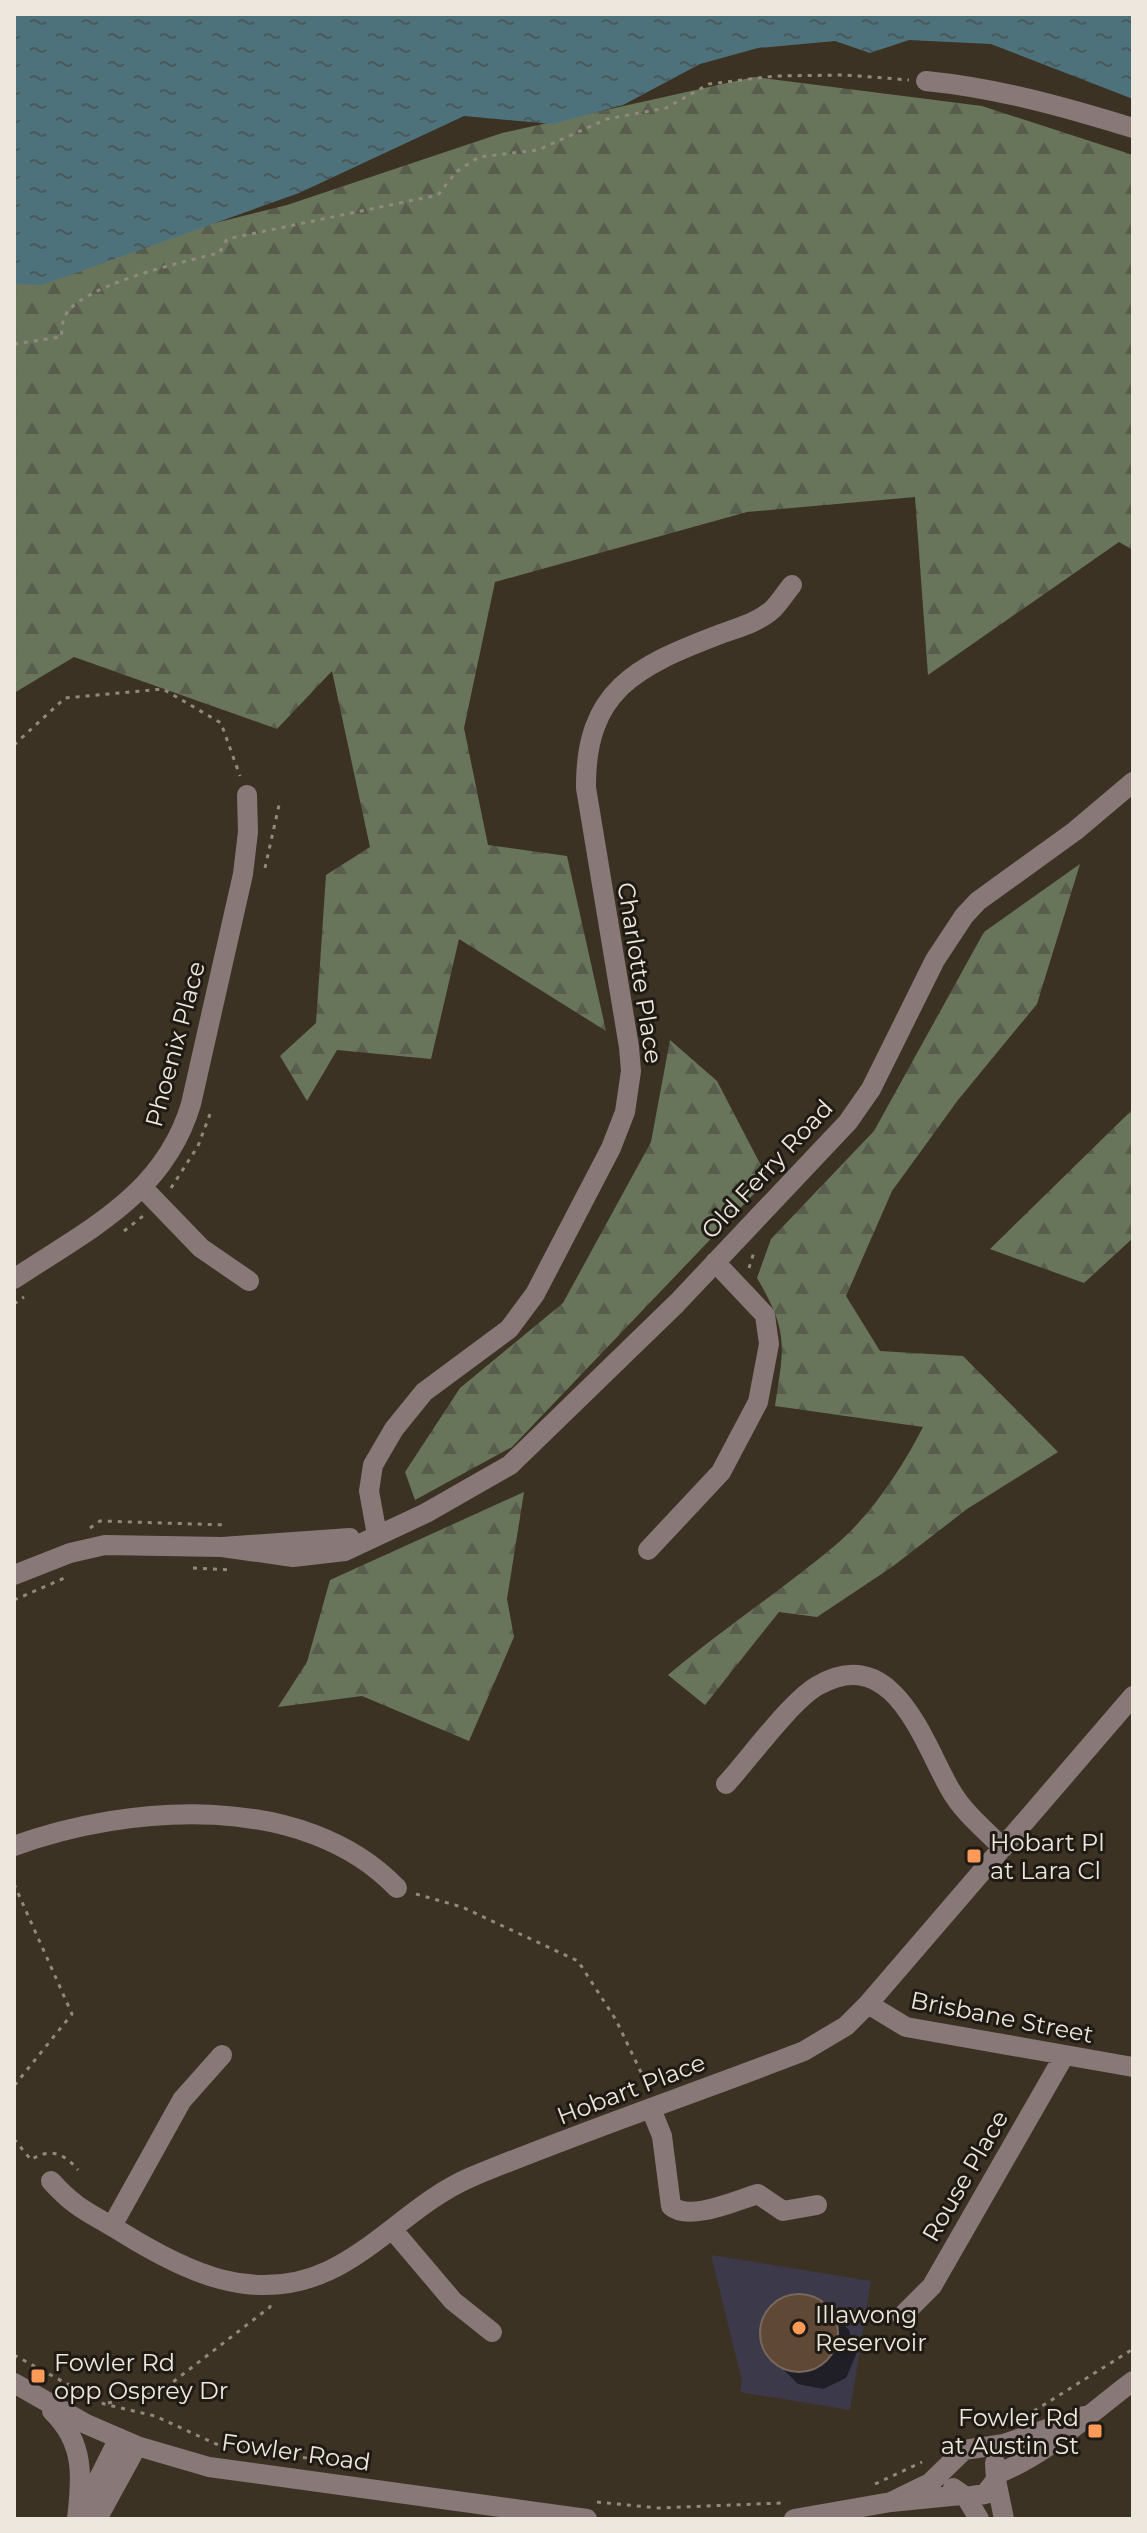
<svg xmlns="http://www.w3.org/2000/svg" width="1147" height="2533" font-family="Montserrat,sans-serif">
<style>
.industrial{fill:#3c394a}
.forest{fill:url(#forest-firs)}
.water{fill:url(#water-ripples)}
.shadow{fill:#0007}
.building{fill:#5f4835;stroke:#78685b;stroke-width:2}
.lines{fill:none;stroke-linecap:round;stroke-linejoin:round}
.path{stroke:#91897d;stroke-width:3;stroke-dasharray:4 6;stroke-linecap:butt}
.minor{stroke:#887877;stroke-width:20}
.poi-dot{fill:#fe9b58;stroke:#1f1b14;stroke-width:3}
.labels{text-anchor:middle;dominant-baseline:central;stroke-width:6;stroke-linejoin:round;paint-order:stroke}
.street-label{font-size:24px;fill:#eee7de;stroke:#1f1b14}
.poi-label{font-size:24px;fill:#eee7de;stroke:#1f1b14;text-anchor:start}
</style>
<defs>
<pattern id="forest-firs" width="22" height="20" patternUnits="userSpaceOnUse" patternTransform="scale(2)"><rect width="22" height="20" fill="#68755a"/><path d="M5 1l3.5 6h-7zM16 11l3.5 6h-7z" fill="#585d4e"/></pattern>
<pattern id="water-ripples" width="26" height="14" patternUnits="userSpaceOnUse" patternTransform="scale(2)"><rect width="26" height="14" fill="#4e727b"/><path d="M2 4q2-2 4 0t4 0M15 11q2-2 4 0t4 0" fill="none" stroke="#4a595c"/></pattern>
</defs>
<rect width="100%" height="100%" fill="#3c3224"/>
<!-- industrial -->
<path class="industrial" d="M711,2255L871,2281L850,2410L740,2392L742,2381Z"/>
<!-- forest -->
<path class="forest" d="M754,77L982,106L1133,155V550L1119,542L928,675L915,497L747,512L495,582L464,728L488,845L567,856L606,1031L459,939L431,1059L337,1050L307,1101L280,1056L316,1023L326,875L370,847L332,671L277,729L74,657L14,693V273L287,205L502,133Z
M1080,864L1037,1004L958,1100L892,1191L846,1296L880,1351L963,1356L1058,1452L967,1509L892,1567L817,1617L779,1612L705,1705L668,1675C721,1630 779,1592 832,1548C870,1517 901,1470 923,1427L775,1406C784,1346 789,1332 757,1278L771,1239L874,1131L984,932Z
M670,1040L717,1081L768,1179L512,1447L415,1500L405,1472L460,1388L563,1303L651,1142Z
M1133,1109V1238L1084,1283L990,1249Z
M524,1492L507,1599L514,1637L469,1741L362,1696L278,1707L307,1662L330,1580Z"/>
<!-- water -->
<path class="water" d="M14,14H1133V99L991,44L909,40L870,53L835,41L758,48L700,64L623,105L553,124L464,116L299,193L42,285L14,284Z"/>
<!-- shadow -->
<path class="shadow" d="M798,2295L821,2302L849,2330L856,2355L846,2378L823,2389L798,2384L770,2356L762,2334L763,2323L776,2303Z"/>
<!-- building -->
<path class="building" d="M760 2333a39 39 0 1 1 78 0a39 39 0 1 1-78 0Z"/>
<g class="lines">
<!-- path -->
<path class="path" d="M14,344L61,337C62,332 62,324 64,318C76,286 186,261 219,253L227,239L438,195L456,172L479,157L538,150L607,119L666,108L709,84L775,76L846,75L909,80
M14,745L65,698L163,689L221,723L240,776
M265,868L279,805
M171,1188L198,1146L210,1114
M124,1231L143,1216
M749,1268L754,1252
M14,1304L24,1297
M90,1528L100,1521L227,1525
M193,1568L233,1570
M14,1600L69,1576
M14,1884L72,2014L14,2086
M416,1894L462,1907L578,1961L616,2020L648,2087
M14,2139L31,2160C50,2147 65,2154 78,2170
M14,2355L104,2404L155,2416L216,2444L364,2467
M108,2403L160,2392L270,2307V2303
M1034,2411L1133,2349
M875,2484L922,2462
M597,2502L658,2508L781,2503"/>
<!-- minor -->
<path class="minor" d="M926,81C997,88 1065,107 1133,128
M144,1189L201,1248L249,1281
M14,1279C87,1230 164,1195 191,1104L243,874L248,832L247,795
M377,1535L369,1491L373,1465L394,1429L424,1392L509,1329L535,1294L611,1148L625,1112L631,1071L629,1047L586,788C585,690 637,666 718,635C736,628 758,623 773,609C780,602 786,592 792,585
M222,1547L293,1557L345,1551L426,1513L510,1465L677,1303L848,1122L871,1089L935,960L964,916L978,901L1075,831L1133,782
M648,1550L721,1472L758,1402L769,1344L765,1315L715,1262
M14,1575L70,1553L105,1545L222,1547L350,1538
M726,1784C749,1759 790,1702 817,1686C893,1642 922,1740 950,1789C962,1811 985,1830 1003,1848
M14,1846C130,1804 304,1791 397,1888
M868,2004L906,2027L1133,2067
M651,2109L662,2136L671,2206C690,2222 736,2200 758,2194L783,2211L817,2205
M51,2181C77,2210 91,2213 123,2233C186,2272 254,2305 328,2271C379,2247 417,2201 469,2178C579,2132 693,2094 804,2051L846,2026L868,2004L1133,1696
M112,2226L182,2100L222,2055
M392,2229L453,2301L492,2332
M902,2316L932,2286L1064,2056
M14,2383L86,2424L137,2446L209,2467L587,2519
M52,2411C85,2443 82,2477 77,2519
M997,2474C1048,2454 1090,2413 1133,2381
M996,2480L1004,2519
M953,2488L966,2497L985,2494L996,2480L995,2463
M966,2497L979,2519
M891,2502L930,2483L964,2450L1004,2444L1084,2416
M84,2508L119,2438
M97,2519L137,2446
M794,2519L891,2502L961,2495"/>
</g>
<!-- markers -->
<g class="poi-dot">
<rect x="966" y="1848" width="16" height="16" rx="4"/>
<circle cx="799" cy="2328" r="8"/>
<rect x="30" y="2368" width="16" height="16" rx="4"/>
<rect x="1087" y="2423" width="16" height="16" rx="4"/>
</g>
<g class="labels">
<!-- street labels -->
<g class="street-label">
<text transform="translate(640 973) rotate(81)">Charlotte Place</text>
<text transform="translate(175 1044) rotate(-75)">Phoenix Place</text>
<text transform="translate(767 1169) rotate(-47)">Old Ferry Road</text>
<text transform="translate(1002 2017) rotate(11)">Brisbane Street</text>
<text transform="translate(631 2089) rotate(-21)">Hobart Place</text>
<text transform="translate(965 2176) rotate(-60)">Rouse Place</text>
<text transform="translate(296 2452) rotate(8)">Fowler Road</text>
</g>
<!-- poi labels -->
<g class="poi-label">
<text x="990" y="1842">Hobart Pl<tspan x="990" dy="28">at Lara Cl</tspan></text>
<text x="815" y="2314">Illawong<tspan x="815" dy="28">Reservoir</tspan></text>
<text x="54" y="2362">Fowler Rd<tspan x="54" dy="28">opp Osprey Dr</tspan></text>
<text x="1079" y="2417" text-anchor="end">Fowler Rd<tspan x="1079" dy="28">at Austin St</tspan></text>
</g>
</g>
<!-- border -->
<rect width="1147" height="2533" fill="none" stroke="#eee7de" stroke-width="32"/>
</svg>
